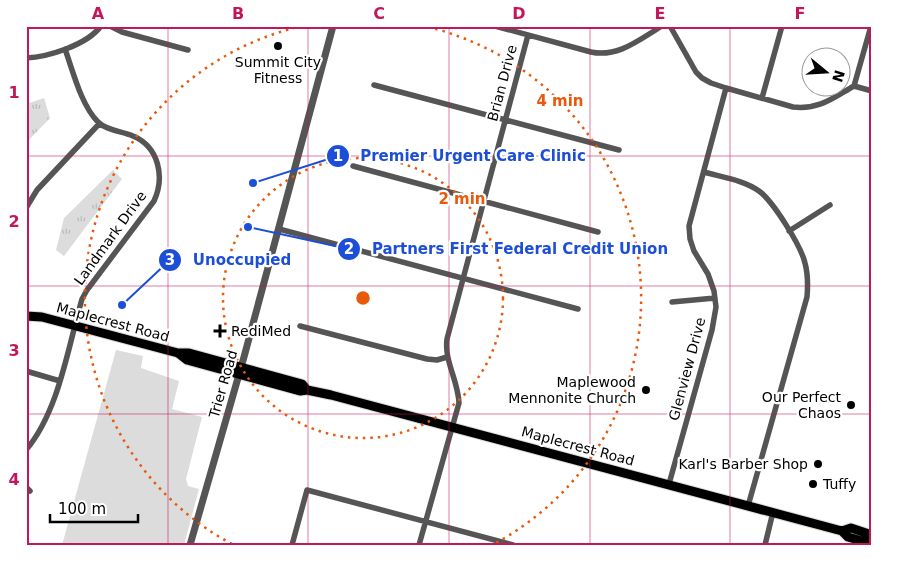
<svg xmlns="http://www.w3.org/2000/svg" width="898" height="571" font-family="'DejaVu Sans',sans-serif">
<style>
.park{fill:url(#park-tufts)}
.garden{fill:#dcdcdc}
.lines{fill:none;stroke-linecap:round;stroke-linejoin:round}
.primary-casing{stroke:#dbdbdb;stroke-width:11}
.minor{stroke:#555;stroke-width:5.5}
.tertiary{stroke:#555;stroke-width:7}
.primary{stroke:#000;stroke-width:9}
.grid{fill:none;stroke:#c2185b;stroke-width:1;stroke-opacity:0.55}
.ring{fill:none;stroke:#e8590c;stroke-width:2.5;stroke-dasharray:2.5 5}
.poi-dot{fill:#000;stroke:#fff;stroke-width:2}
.labels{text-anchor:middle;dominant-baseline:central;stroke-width:4.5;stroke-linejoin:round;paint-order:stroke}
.poi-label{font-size:14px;fill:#000;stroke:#fff;text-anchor:end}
.street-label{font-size:14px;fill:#000;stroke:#fff}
.centre{fill:#e8590c;stroke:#fff;stroke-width:2.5}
.ring-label{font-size:15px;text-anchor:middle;font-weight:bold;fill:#e8590c;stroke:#fff;stroke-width:4.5;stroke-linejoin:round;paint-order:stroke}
.leader{fill:none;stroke:#1d4ed8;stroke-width:2}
.callout-dot{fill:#1d4ed8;stroke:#fff;stroke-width:2}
.mark-label{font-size:15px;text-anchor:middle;font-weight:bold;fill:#fff}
.callout-label{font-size:15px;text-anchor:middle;font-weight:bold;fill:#1d4ed8;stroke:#fff;stroke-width:4.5;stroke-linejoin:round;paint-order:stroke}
.neatline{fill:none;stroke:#c2185b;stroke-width:2}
.grid-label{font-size:16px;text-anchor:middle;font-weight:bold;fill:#c2185b}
</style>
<defs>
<pattern id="park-tufts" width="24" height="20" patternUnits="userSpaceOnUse" patternTransform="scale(1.25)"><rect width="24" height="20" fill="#dcdcdc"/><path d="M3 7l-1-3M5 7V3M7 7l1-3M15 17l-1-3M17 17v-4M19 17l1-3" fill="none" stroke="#bbb"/></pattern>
</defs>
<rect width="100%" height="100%" fill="#fff"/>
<!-- park -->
<path class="park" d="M44,98L50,118L26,143V104Z
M113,170L122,179L64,256L56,250L64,218Z"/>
<!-- garden -->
<path class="garden" d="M116,350L143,356L141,368L179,381L172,409L202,417L186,479L188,486L199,489L184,545H62Z"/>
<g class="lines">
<defs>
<path id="primary" d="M26,316L42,317L178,353H189L302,384L307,390
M178,353L187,360L300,391L307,390L331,395L842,531L848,537L872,544
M842,531L851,528L872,535"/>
</defs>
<!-- primary casing -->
<use href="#primary" class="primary-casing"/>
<!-- minor -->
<path class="minor" d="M110,26L122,32L188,50
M495,26L591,52C618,58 640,39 662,26
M670,26L696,72L702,78L711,83L726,88L793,107C819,110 833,98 854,86L872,91
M26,58C48,57 87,45 101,26
M374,85L619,150
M854,86L871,26
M762,98L782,26
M353,166L598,232
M704,172C721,177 744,180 759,191C773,201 801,246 805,263C808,274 808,285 807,297L748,506
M26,208L37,190L99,124
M279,229L578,309
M789,231L830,205
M672,302L715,298
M300,326L427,359L437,360L447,357
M26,371L60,381
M26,450C59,411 68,347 82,299L87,290L154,201C165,177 159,147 133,136C122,131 107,131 98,122C81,105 73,71 65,49
M669,484L712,330L716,307L714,291L708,274L694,251L690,239L689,226L726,88
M26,487L30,491
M292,545L307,490L513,545
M419,545L459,403C458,380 444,361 447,339L528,35
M765,545L773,512"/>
<!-- tertiary -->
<path class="tertiary" d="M190,545L244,357L333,26"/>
<!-- primary -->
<use href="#primary" class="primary"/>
</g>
<!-- grid -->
<path class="grid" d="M168,26V545M308,26V545M449,26V545M590,26V545M730,26V545M26,156H872M26,286H872M26,414H872"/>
<!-- distance rings -->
<g class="ring">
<circle cx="363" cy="298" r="140"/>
<path d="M232 544A279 279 0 0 1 298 27M428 27A279 279 0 0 1 494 544"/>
</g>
<!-- markers -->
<g class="poi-dot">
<circle cx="278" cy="46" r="5"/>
<path d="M217.5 323.5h5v5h5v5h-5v5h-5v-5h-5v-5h5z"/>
<circle cx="646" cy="390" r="5"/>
<circle cx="851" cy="405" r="5"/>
<circle cx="818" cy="464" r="5"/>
<circle cx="813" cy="484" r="5"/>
</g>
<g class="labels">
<!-- poi labels -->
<g class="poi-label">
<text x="278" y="62" text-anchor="middle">Summit City<tspan x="278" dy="16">Fitness</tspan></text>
<text x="231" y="331" text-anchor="start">RediMed</text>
<text x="636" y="382">Maplewood<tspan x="636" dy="16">Mennonite Church</tspan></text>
<text x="841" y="397">Our Perfect<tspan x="841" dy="16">Chaos</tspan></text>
<text x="808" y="464">Karl's Barber Shop</text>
<text x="823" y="484" text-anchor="start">Tuffy</text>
</g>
<!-- street labels -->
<g class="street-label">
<text transform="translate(502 83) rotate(-75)">Brian Drive</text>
<text transform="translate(110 238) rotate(-54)">Landmark Drive</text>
<text transform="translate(113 322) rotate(15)">Maplecrest Road</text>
<text transform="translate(687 369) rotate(-75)">Glenview Drive</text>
<text transform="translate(223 384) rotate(-74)">Trier Road</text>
<text transform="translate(578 446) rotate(15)">Maplecrest Road</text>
</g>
</g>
<circle cx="363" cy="298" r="8" class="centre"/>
<g class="ring-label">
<text x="560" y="106">4 min</text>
<text x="462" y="204">2 min</text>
</g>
<!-- callouts -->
<path class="leader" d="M253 183L338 156M248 227L349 249M122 305L170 260"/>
<g class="callout-dot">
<circle cx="253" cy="183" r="5"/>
<circle cx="248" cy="227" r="5"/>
<circle cx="122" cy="305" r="5"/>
<circle cx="338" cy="156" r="12"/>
<circle cx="349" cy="249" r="12"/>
<circle cx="170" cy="260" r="12"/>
</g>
<g class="mark-label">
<text x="338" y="161">1</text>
<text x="349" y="254">2</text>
<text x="170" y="265">3</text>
</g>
<g class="callout-label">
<text x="473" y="161">Premier Urgent Care Clinic</text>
<text x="520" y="254">Partners First Federal Credit Union</text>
<text x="242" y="265">Unoccupied</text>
</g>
<!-- border -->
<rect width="898" height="571" fill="none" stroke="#ffffff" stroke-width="55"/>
<!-- north arrow -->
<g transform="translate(826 72) rotate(108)"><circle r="24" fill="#ffffff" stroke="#999999"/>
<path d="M0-4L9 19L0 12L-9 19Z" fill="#000000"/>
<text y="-8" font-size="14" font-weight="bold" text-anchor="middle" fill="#000000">N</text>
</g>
<!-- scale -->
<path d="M50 514v8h88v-8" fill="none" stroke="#000000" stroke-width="2.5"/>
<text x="58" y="514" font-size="15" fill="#000000" stroke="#ffffff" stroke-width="4" paint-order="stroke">100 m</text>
<rect x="28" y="28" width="842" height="516" class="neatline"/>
<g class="grid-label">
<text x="98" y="19">A</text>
<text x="238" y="19">B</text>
<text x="379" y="19">C</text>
<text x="519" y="19">D</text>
<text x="660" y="19">E</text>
<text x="800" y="19">F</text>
<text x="14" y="98">1</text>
<text x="14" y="227">2</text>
<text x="14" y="356">3</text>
<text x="14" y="485">4</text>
</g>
</svg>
